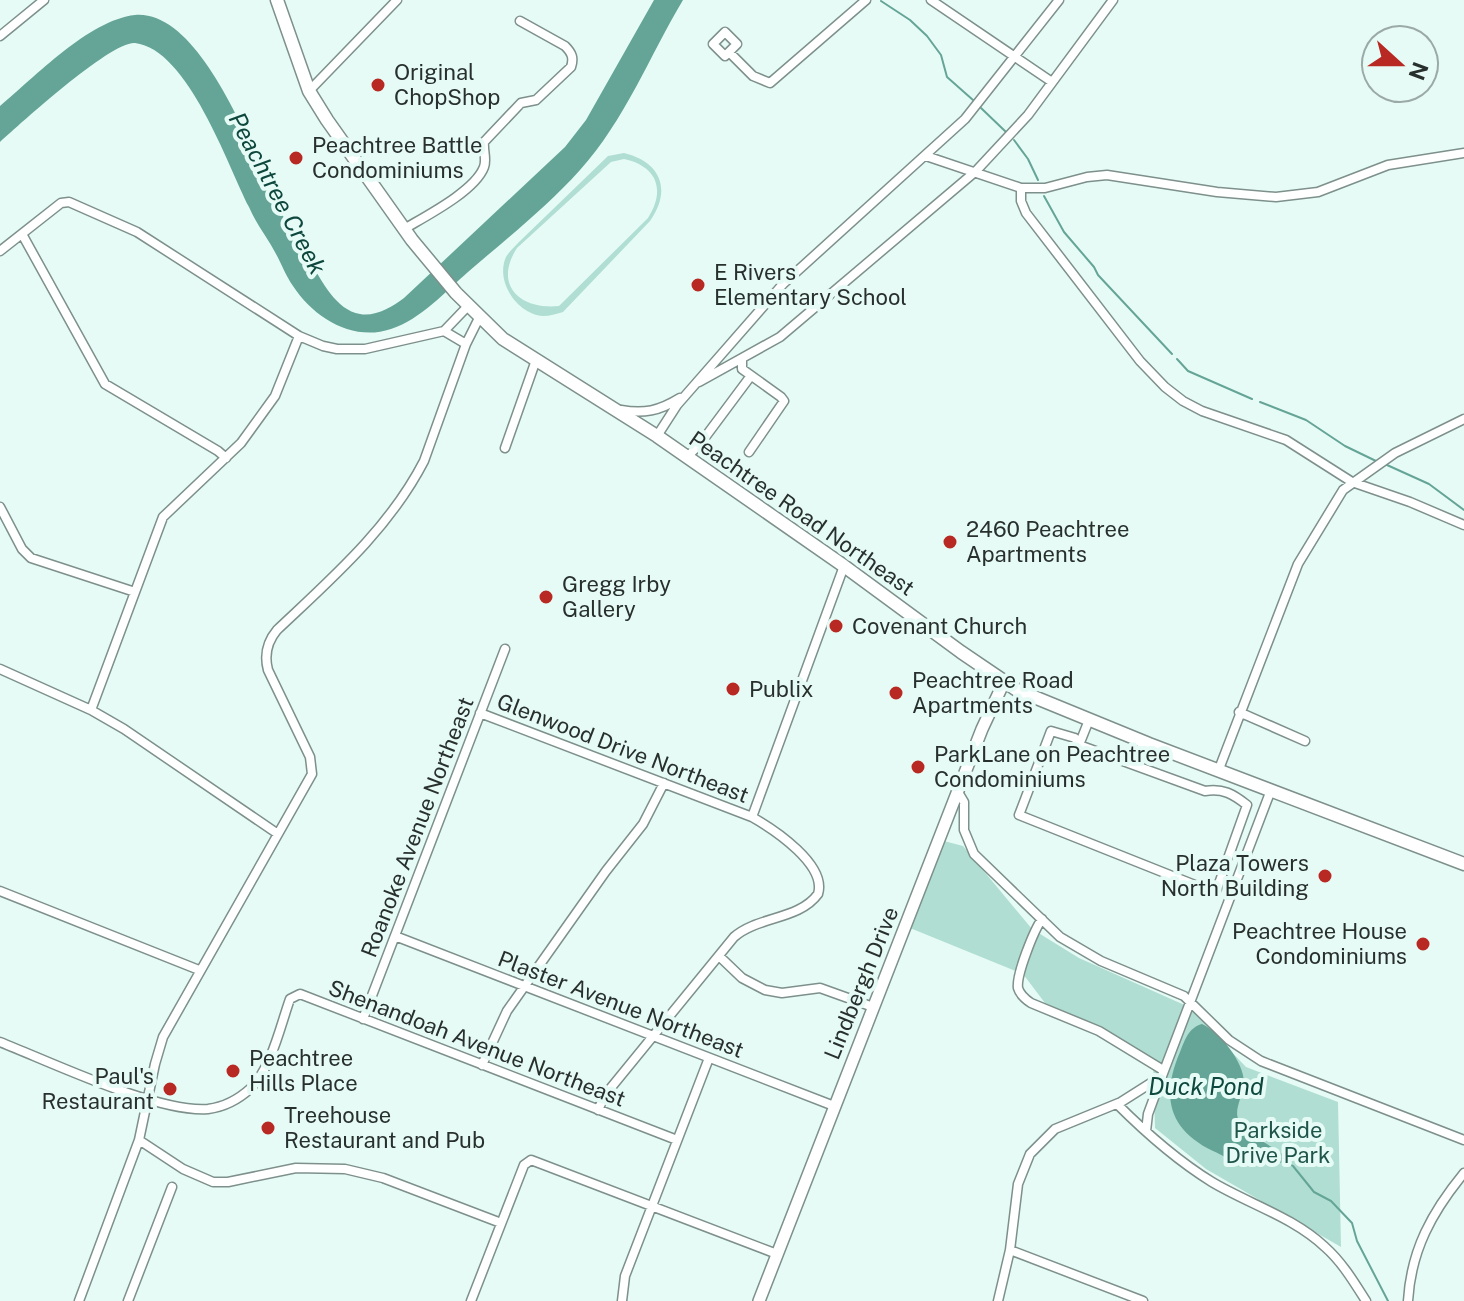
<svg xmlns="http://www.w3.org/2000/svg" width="1464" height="1301" font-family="'Public Sans',sans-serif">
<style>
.green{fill:#b0ded2;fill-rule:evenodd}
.water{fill:#65a597}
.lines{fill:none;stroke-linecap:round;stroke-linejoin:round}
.stream{stroke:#65a597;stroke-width:2}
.minor-casing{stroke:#7d908b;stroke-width:11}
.secondary-casing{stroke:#7d908b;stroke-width:14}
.trunk-casing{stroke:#7d908b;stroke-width:15}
.minor{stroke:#fff;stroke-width:8}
.secondary{stroke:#fff;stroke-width:11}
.trunk{stroke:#fff;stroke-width:12}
.poi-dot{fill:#b82923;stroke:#e7fbf6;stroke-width:3}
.labels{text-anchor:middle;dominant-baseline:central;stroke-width:8;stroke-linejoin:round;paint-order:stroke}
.poi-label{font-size:22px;fill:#28302e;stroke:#e7fbf6;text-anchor:start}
.street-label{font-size:22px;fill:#28302e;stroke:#e7fbf6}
.park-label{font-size:22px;fill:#20554b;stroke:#e7fbf6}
.water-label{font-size:24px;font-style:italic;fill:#0d473d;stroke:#e7fbf6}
</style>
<rect width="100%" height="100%" fill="#e7fbf6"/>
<!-- green -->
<path class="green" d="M624,153C661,162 672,190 650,221L563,312C556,314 550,316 543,316C517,314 495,281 506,257C509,252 515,246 519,242L608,156ZM624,159C657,166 666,190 648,218L559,306C520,310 493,285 517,248L611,162Z
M944,841L963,846L1032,929L1079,958L1189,1007L1246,1067L1338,1102L1341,1247L1206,1169L1155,1128L1153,1060L1045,1003L1023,974L910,928Z"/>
<!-- water -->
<path class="water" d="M654,0H683C649,57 625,120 580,170C546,208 506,239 468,272C446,291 420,320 391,329C353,342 314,318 293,286C286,276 282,265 276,254C268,238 256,224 249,207C228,166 188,49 135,43C111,41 21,123 0,142V106C35,77 89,20 135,15C204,9 257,165 283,216C291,232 301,247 311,263C322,281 336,310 360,314C375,317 392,307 404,298L565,147L586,120Z
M1202,1024C1220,1032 1245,1063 1244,1084C1243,1096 1233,1110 1239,1121C1244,1131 1274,1148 1284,1155V1161L1281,1163L1260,1151C1253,1154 1245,1160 1237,1160C1228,1160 1221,1154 1213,1151C1168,1129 1161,1096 1180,1052C1185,1040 1188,1028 1202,1024Z"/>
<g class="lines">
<!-- stream -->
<path class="stream" d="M881,1L910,20L927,36L941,55L947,77L973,100
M981,108L1006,132
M1014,140L1028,159L1038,180
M1044,196L1064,232L1094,267L1098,275L1172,354
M1177,359L1188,371L1252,399
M1260,402L1306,420L1345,446L1376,461
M1387,465L1429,484L1464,510
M1284,1161L1293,1166L1314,1192L1331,1201L1352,1223L1357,1241L1388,1301"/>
<defs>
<path id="minor" d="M931,0L1052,82
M725,32L737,44L725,56L713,44Z
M0,36L44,0
M729,52L753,76L770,83L866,0
M309,91L397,0
M926,156L1021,188H1045L1087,177L1107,175L1217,192L1276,197L1318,192L1388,165L1464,153
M1021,188V201L1026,213L1140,361L1165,387L1183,401L1202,411L1286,440L1352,482L1410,502L1464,525
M404,229C426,216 475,191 484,167C487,159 483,151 484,142L521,103L536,100L571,67C574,58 572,53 565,46L520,21
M22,234L105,384L218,451L226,458
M0,251L61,203L69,202L137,232L299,336L323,346L337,349H365L444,331L468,306
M444,331L466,344
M742,360V369L781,397L784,401L749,452
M699,382L780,337L976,171L1028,115L1113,0
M621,410C644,414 659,411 680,398
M657,436L677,405L783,284L965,119L1059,0
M505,448L536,360
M687,457L700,444L750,377
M0,507L22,549L31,558L135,592
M0,669L91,710L124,729L278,834
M91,710L163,517L241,443L275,396L299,336
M1239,712L1305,741
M480,713L752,817C775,830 827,865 818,894C799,920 758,916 734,937L605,1095L598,1110
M1051,731L1075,738L1079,745L1205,791C1223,788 1233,794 1247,805L1217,889H1205L1019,815Z
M1079,745L1089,720
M1219,769L1298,564L1343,490L1395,453L1464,419
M958,792L964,802V830L974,854L1060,937L1101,961L1184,996L1229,1040L1261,1061L1464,1140
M752,817L844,566
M0,891L199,970
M1042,919C1034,930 1016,975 1018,988C1020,995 1025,999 1031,1003L1099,1031L1163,1070
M395,936L834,1106
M719,956L742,978L765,990L782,993L820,988L873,1007
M363,1019L505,649
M0,1042C51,1062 157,1113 208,1109C224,1107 239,1099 251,1088C272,1066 280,1027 290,999L300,994L677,1140
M482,1065L507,1011L606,871L643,824L664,783
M1117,1104C1145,1132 1178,1161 1212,1182C1249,1204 1293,1217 1325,1247C1342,1262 1354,1282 1366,1301
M1146,1131L1148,1114L1162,1076
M139,1140L183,1169L213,1182H228L296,1168L345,1169L383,1178L501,1223
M1010,1250L1143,1301
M79,1301L139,1140L155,1064L163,1037L312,774L310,757L268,670C264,655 267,642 277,630C331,579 389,529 424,461L466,344L479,318
M128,1301L172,1187
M471,1301L524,1165L531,1160L777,1254
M622,1301L625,1276L709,1058
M998,1301L1010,1250L1018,1184L1030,1154L1055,1129L1121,1102L1162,1076L1271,790
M1408,1301C1411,1250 1432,1212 1464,1173"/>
<path id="secondary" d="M759,1301L982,729L1004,682"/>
<path id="trunk" d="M277,0L309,91L327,120L412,240L456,293L503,339L657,436L844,566L961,652L1017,690L1149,744L1464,864"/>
</defs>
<!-- minor casing -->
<use href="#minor" class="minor-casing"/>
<!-- secondary casing -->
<use href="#secondary" class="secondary-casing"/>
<!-- trunk casing -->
<use href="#trunk" class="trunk-casing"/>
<!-- minor -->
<use href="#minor" class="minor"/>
<!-- secondary -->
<use href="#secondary" class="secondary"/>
<!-- trunk -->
<use href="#trunk" class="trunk"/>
</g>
<!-- markers -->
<g class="poi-dot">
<circle cx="378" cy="85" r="8"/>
<circle cx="296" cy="158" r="8"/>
<circle cx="698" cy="285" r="8"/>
<circle cx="950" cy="542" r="8"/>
<circle cx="546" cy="597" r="8"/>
<circle cx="836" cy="626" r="8"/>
<circle cx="733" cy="689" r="8"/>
<circle cx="896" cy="693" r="8"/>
<circle cx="918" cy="767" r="8"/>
<circle cx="1325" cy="876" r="8"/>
<circle cx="1423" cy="944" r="8"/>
<circle cx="233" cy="1071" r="8"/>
<circle cx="170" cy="1089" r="8"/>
<circle cx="268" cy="1128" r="8"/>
</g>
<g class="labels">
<!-- poi labels -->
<g class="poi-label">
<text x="394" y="72">Original<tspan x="394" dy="25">ChopShop</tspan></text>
<text x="312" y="145">Peachtree Battle<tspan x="312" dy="25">Condominiums</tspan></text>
<text x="714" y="272">E Rivers<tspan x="714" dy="25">Elementary School</tspan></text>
<text x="966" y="529">2460 Peachtree<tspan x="966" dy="25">Apartments</tspan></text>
<text x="562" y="584">Gregg Irby<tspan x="562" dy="25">Gallery</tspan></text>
<text x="852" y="626">Covenant Church</text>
<text x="912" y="680">Peachtree Road<tspan x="912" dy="25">Apartments</tspan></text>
<text x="749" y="689">Publix</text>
<text x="934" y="754">ParkLane on Peachtree<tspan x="934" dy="25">Condominiums</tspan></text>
<text x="1309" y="863" text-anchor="end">Plaza Towers<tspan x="1309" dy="25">North Building</tspan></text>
<text x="1407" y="931" text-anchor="end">Peachtree House<tspan x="1407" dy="25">Condominiums</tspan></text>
<text x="249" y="1058">Peachtree<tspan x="249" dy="25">Hills Place</tspan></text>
<text x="154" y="1076" text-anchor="end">Paul's<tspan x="154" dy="25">Restaurant</tspan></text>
<text x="284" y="1115">Treehouse<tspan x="284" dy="25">Restaurant and Pub</tspan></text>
</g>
<!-- street labels -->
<g class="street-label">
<text transform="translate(802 513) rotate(35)">Peachtree Road Northeast</text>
<text transform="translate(623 748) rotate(21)">Glenwood Drive Northeast</text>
<text transform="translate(417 827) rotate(-69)">Roanoke Avenue Northeast</text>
<text transform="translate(861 983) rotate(-68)">Lindbergh Drive</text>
<text transform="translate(621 1004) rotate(21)">Plaster Avenue Northeast</text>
<text transform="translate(477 1043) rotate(21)">Shenandoah Avenue Northeast</text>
</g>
<!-- park labels -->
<g class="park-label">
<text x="1278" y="1130">Parkside<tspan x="1278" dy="25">Drive Park</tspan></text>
</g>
<!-- water labels -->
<g class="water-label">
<text transform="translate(278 193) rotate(62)">Peachtree Creek</text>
<text x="1206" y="1086">Duck Pond</text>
</g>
</g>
<!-- north arrow -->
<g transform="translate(1400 64) rotate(111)"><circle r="38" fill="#e7fbf6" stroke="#9baaa6" stroke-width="2"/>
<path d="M0-6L14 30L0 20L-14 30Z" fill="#b82923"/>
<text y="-12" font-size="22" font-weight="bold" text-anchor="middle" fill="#28302e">N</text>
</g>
</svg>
